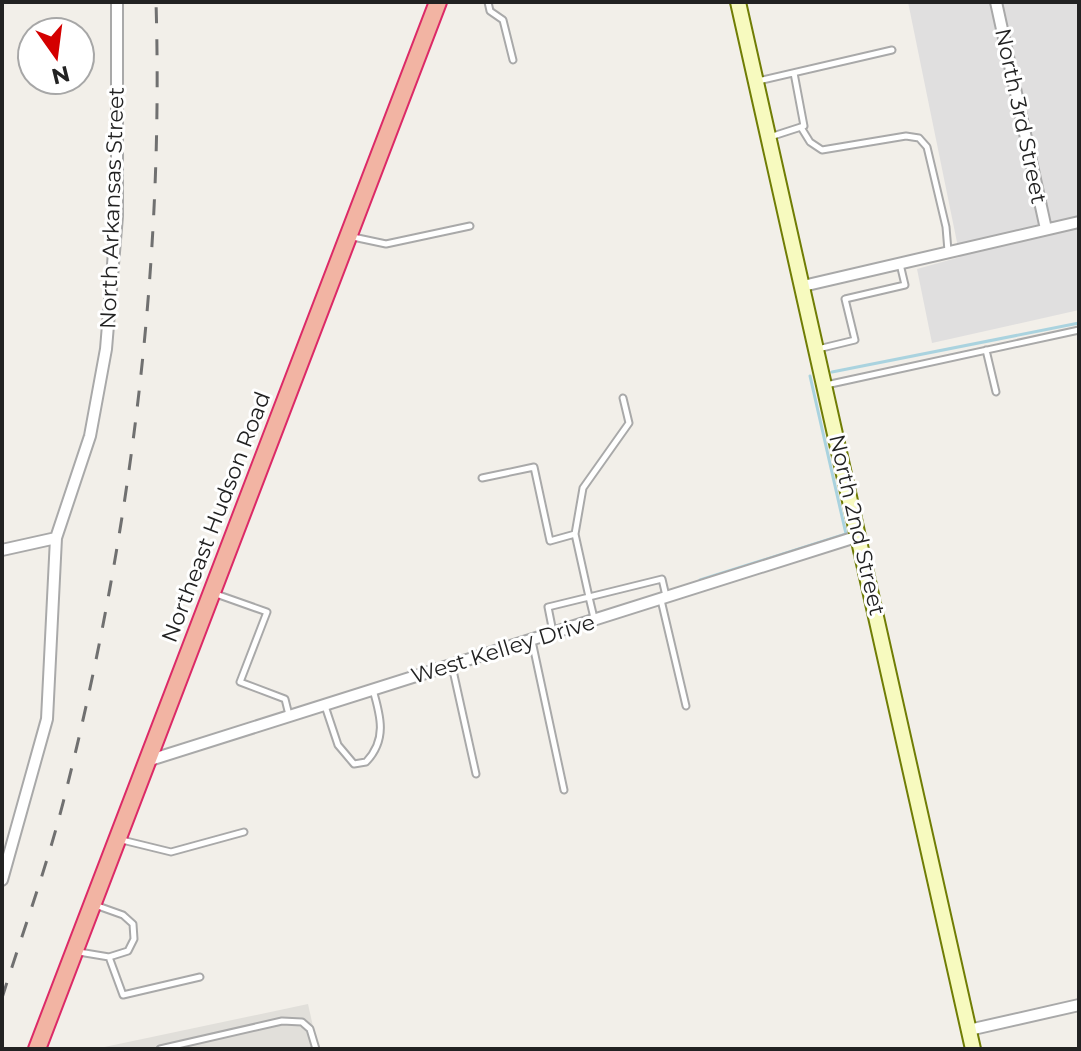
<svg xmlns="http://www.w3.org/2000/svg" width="1081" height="1051" font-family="Montserrat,sans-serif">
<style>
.residential{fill:#e0dfdf}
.airport{fill:#e1dfda}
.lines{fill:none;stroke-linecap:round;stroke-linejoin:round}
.stream{stroke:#aad3df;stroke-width:3}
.service-casing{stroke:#a9a9a9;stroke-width:9}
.minor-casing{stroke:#a9a9a9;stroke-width:14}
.secondary-casing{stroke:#707d05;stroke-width:18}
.trunk-casing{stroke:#dc2a67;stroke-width:20}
.service{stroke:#fff;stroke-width:5}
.minor{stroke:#fff;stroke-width:10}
.secondary{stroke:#f7fabf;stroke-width:14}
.trunk{stroke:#f2b4a3;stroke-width:16}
.rail{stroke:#707070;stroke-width:3;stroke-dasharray:16 16;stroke-linecap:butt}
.labels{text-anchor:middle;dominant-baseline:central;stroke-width:6;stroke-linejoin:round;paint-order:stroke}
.street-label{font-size:22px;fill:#222;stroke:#fff}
</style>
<rect width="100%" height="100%" fill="#f2efe9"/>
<!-- residential -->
<path class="residential" d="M908,2H1079V310L932,343L917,269L960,257Z"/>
<!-- airport -->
<path class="airport" d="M308,1004L318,1049H95Z"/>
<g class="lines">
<!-- stream -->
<path class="stream" d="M832,372L1079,323
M700,580L846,534L810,376"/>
<defs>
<path id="service" d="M488,2L490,11L503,20L513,60
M758,81L892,50
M802,129L810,142L822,150L906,136L919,138L927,147L946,227L948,251
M770,137L804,126L794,73
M353,237L386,244L470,226
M818,349L855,340L845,299L905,285L900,264
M986,350L996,392
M826,385L1079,330
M482,478L534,467L550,541L575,534L589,597L548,607L553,632
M575,534L583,488L629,423L623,398
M216,594L267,612L240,682L285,699L289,715
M661,600L686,706
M594,618L589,597L662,579L666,596
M532,641L564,790
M452,666L476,774
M325,706L338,745L354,764L366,762C387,740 381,717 373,690
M122,840L171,852L244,832
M79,952L109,957L128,951L134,939L133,924L123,915L95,905
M109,957L123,995L200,977
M160,1049L282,1021L302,1022L310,1029L316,1049"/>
<path id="minor" d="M996,2L1046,229
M803,286L1079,222
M2,550L56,538
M147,761L859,536
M2,880L47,719L56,538L90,436L106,349L117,216V2
M969,1030L1079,1005"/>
<path id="secondary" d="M738,2L973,1049"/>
<path id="trunk" d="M37,1049L438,2"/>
</defs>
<!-- service casing -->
<use href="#service" class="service-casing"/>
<!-- minor casing -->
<use href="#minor" class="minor-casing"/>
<!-- secondary casing -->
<use href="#secondary" class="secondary-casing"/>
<!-- trunk casing -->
<use href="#trunk" class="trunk-casing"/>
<!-- service -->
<use href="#service" class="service"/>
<!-- minor -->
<use href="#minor" class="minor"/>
<!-- secondary -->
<use href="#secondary" class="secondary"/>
<!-- trunk -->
<use href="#trunk" class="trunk"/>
<!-- rail -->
<path class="rail" d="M2,998C23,931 48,864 65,795C130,537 164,269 156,2"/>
</g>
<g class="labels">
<!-- street labels -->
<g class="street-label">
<text transform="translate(1021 116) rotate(78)">North 3rd Street</text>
<text transform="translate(112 208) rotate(-88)">North Arkansas Street</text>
<text transform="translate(216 517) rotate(-69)">Northeast Hudson Road</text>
<text transform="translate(857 525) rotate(77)">North 2nd Street</text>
<text transform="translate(503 649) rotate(-17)">West Kelley Drive</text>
</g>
</g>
<!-- border -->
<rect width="1081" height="1051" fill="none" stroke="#222222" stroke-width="8"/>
<!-- north arrow -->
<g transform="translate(56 56) rotate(166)"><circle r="38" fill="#ffffff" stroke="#a7a7a7" stroke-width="2"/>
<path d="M0-6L14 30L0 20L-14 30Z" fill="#d40000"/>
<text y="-12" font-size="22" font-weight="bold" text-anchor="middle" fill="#222222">N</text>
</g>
</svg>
